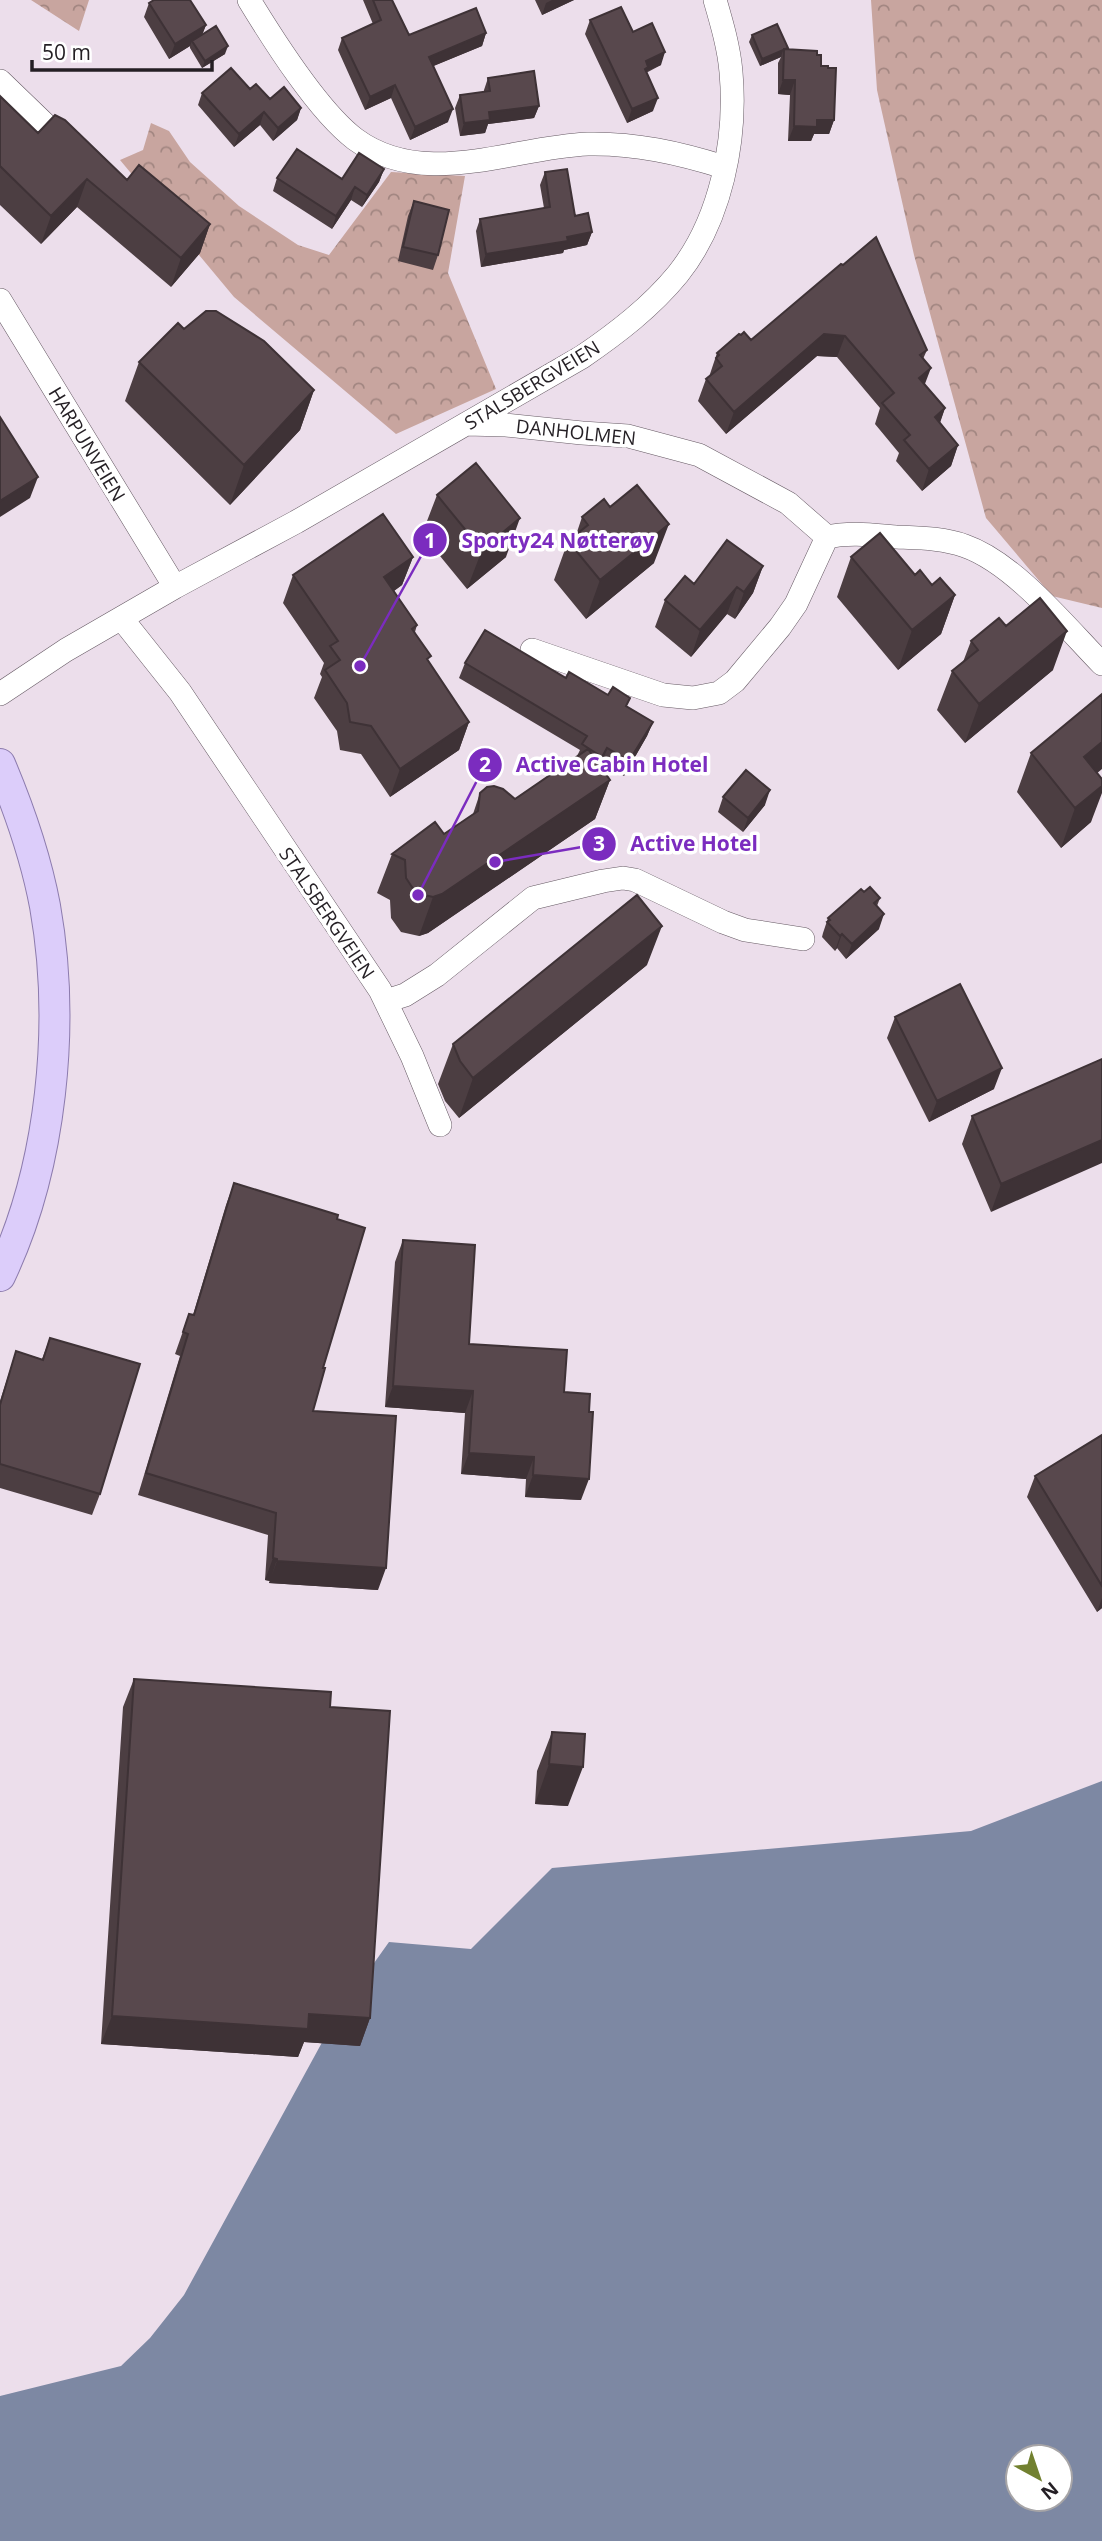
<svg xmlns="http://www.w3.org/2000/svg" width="1102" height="2541" font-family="'Open Sans',sans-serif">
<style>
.forest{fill:url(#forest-crowns)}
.water{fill:#7d88a3;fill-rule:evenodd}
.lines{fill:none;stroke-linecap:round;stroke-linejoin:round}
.minor-casing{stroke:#655963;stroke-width:24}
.major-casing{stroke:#8c7bad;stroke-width:32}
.minor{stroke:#fff;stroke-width:23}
.major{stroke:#dccdfa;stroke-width:30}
.wall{fill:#4c3e42}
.shaded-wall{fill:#3e3236}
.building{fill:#58484d;stroke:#3e3236;stroke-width:2}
.labels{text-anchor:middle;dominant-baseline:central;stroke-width:7;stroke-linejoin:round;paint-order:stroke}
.street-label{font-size:19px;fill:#241f24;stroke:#fff}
.leader{fill:none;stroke:#7b2cbf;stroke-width:2.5}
.callout-dot{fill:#7b2cbf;stroke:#fff;stroke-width:2.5}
.mark-label{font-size:21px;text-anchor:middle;font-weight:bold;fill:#fff}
.callout-label{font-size:21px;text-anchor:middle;font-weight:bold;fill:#7b2cbf;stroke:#fff;stroke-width:7;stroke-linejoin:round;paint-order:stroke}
</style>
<defs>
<pattern id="forest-crowns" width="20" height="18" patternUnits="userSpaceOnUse" patternTransform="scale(1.75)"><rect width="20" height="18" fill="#c8a59f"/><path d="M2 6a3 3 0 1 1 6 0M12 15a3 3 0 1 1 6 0" fill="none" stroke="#a28681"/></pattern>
</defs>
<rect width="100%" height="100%" fill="#ecdeeb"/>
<!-- forest -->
<path class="forest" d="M31,0H89L79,31Z
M871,0H1102V608L1052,596L986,518L914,255L877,90Z
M151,123L169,131L190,162L239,206L298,245L329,255L391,172L465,176L448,273L496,389L396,434L234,297L120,160L143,150Z"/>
<!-- water -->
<path class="water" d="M1102,1781V2541H0V2396L121,2366L150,2338L184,2295L337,2015L389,1942L471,1949L552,1868L971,1831ZM1018,2457H1060V2499H1018Z"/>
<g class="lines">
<defs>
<path id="minor" d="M249,0C274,41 318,111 355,139C424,190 512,147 588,144C635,143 679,153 724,167
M0,81L56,135
M0,300L175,587
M466,424L506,425L582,433L628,436L699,455L788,503L827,537L796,604L780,627L735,681L719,693L693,698L663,695L532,650
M827,537C850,532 872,535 896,537C919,538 943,538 965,546C1014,563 1066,627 1102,664
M122,619L180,692L380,990L412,1056L440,1125
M0,694L66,650L175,587L296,522L582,357C617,333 651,307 678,274C721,220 737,140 731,72C729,48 722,24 715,0
M386,1001L405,995L437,975L533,898L603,881L623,878L635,880L723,922L745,930L803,939"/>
<path id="major" d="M0,764C19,809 36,858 45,906C66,1024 52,1167 0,1276"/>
</defs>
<!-- minor casing -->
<use href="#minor" class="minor-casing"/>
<!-- major casing -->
<use href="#major" class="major-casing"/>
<!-- minor -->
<use href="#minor" class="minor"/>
<!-- major -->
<use href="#major" class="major"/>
</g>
<!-- wall -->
<path class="wall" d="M363,0H392L409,35L486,33L482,46L433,66L448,122L410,140L391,98L365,110L338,50L342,38L373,24Z
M535,0H574L542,15Z
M149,3L206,25L202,35L225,54L202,68L190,48V46L169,59L144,17Z
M590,20L633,32L661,65L646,73L653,111L627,123L585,34Z
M752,35L788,49L817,55L834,120L829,134H814L811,141H788L790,95L778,94V63L781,57L760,66L749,42Z
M488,78L539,106L534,118L488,124L485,133L460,136L455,108L460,95L484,92V90Z
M250,89L270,99L301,108L297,120L273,141L260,125L234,147L198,105L202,93Z
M0,96L38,133L210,224L200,253L171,287L77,207L41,244L0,205Z
M384,169L379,182L362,207L351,200L332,229L273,191L277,178L342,179Z
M545,172L575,216L592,232L587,245L564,250L563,253L481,267L476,231L480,219L544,208L540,185Z
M414,201L438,255L433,270L398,261L408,216Z
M841,264L927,350L923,359L925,385L945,408L940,423L958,445L951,466L922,491L896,461L899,453L875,424L880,408L837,357L817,356L726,434L698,401L706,379L709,377L717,353L741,335L751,340Z
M184,329L314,390L300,430L230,505L125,401L139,362Z
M437,495L506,557L467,589L422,534Z
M582,517L654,563L586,619L554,580L568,541L576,535Z
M413,557L402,585L394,591L417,625L415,632L429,663L469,722L459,750L390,797L361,754L340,750L337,731L314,698L322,677L320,674L324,663L283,603L293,575Z
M851,557L915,575L932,585L955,595L941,634L898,670L837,597Z
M763,566L753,593L735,619L727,614L691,657L655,627L665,600L694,584Z
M971,641L1053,670L965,743L937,710L952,671L963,662Z
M465,663L566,678L627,707L653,722L647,736L624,776L602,763L600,766L610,780L595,819L428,933L419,936L401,932L391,918L390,900L377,893L392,854L444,834L473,814L480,793L515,799L577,756L580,750L459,678Z
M1031,753L1097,773L1091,822L1061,848L1017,792Z
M723,797L765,805L743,832L718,812Z
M864,892L880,898L877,906L879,929L846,959L837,948L835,951L822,937L823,933L828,918Z
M647,965L459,1118L445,1101L438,1084L453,1044Z
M895,1017L994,1089L929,1122L887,1038Z
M1102,1059L991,1212L962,1144L972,1116Z
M234,1183L337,1219L323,1368L313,1411L378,1590L269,1583L270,1581L265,1580L268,1535L138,1495L180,1356L175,1354L189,1314L193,1315L226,1205Z
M403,1240L469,1344L564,1392L581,1500L525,1497L526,1479L461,1474L465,1413L385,1407L395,1262Z
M50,1338L100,1494L92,1515L0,1488V1401L9,1373L16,1351L42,1359Z
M1102,1435V1608L1097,1612L1027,1497L1035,1476Z
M134,1679L330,1707L370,2018L360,2046L304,2042L298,2057L101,2044L123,1707Z
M552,1732L568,1806L535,1804L537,1771Z"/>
<!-- shaded-wall -->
<path class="shaded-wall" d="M552,0H574L542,15L546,3Z
M206,25L200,40L192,41L190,46L169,59L175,44Z
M486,33L482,46L424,70L429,57Z
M228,46L225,54L202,68L205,61Z
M783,50L781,57L760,66L762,59Z
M665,52L661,65L647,71L644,80L646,61Z
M783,80H795L790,95L778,94Z
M395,85L391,98L365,110L370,97Z
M658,98L653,111L627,123L632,109Z
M539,106L534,118L488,124L485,133L460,136L464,123L489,112Z
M301,108L297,120L273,141L278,128Z
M453,109L448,122L410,140L415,127Z
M264,112L260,125L234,147L239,134Z
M817,120H834L829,134H814L811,141H788L794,126Z
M384,169L379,182L362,207L367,195Z
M87,179L77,207L41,244L51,216Z
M355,187L351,200L332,229L336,216Z
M210,224L200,253L171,287L181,258Z
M592,232L587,245L564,250L563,253L481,267L486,254Z
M824,334L845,336L837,357L817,356L726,434L734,412Z
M931,368L923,389L919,378Z
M314,390L300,430L230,505L244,465Z
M945,408L937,430L935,417Z
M958,445L951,466L922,491L929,469Z
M38,477L30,498L0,517V501Z
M520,518L506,557L467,589L482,550Z
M669,524L654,563L586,619L600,580Z
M413,557L402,585L374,605L384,577Z
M763,566L753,593L735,619L744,592Z
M737,587L727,614L691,657L700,630Z
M955,595L941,634L898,670L912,630Z
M1067,631L1053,670L965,743L979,704Z
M469,722L459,750L390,797L400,769Z
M653,722L647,736L624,776L629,761Z
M1102,742V769L1070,796L1084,757Z
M607,748L602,763L597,771L602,757Z
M610,780L595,819L428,933L419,936L433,897Z
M1102,786V793L1091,822L1061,848L1075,808Z
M770,790L765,805L743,832L748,818Z
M884,914L879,929L846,959L852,944Z
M662,926L647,965L459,1118L473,1078Z
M842,934L837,948L835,951L840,936Z
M1002,1068L994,1089L929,1122L937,1101Z
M1102,1140V1163L991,1212L1001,1184Z
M393,1386L473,1391L465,1413L385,1407Z
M469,1453L534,1457L526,1479L461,1474Z
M533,1475L589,1479L581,1500L525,1497Z
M273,1558L277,1559L270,1581L265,1580Z
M277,1561L386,1568L378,1590L269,1583Z
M1102,1598V1608L1097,1612Z
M549,1764L583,1767L568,1806L535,1804Z
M309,2014L370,2018L360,2046L304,2042L298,2057L101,2044L112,2016Z"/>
<!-- building -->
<path class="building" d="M154,0H190L206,25L175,44L149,3Z
M373,0H392L409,35L476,8L486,33L429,57L453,109L415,127L395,85L370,97L342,38L381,20Z
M621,7L633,32L652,23L665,52L646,61L648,67L645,69L658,98L632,109L590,20Z
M777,24L788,48L762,59L752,35Z
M216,26L228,46L205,61L192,41Z
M784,49L817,51V55H821V66H828V68H836L834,120H817V127L794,126L795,80H783Z
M231,68L250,89L256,84L270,99L284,87L301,108L278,128L264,112L239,134L202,93Z
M534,71L539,106L489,112L490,120L464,123L460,95L490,91L488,78Z
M0,96L38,133L55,115L65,120L127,180L139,165L210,224L181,258L87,179L51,216L0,166Z
M297,149L342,179L359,153L384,169L367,195L355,187L336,216L277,178Z
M567,169L575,216L588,213L592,232L567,237L568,241L486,254L480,219L550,207L545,172Z
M414,201L449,210L438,255L403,247Z
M876,237L927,350L920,355L931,368L919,378L945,408L935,417L958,445L929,469L904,440L910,435L882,403L894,393L845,336L824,334L734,412L706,379L722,366L716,358L719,355L717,353L739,334L741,335L744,332L751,340L841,264L843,265Z
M206,311H216L264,341L314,390L244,465L139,362L178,323L184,329Z
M0,417L38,477L0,501Z
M476,463L520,518L482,550L437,495Z
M637,485L669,524L600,580L568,541L588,525L582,517L604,499L610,507Z
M383,514L413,557L384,577L417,625L412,629L431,656L427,659L469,722L400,769L371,726L350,722L347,703L325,670L340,660L330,646L338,641L293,575Z
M880,533L915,575L920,570L932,585L940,578L955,595L912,630L851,557Z
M727,540L763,566L744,592L737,587L700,630L665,600L685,576L694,584Z
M1040,598L1067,631L979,704L952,671L978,650L971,641L999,618L1006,626Z
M485,630L566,678L569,672L608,695L613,687L630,698L626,706L653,722L629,761L607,748L602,757L582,744L587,736L465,663Z
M1102,694V742L1084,757L1102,779V786L1075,808L1031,753Z
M588,749L610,780L442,894L433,897L416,893L406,878L405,860L392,854L435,822L444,834L478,811L480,793L487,787L494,786L503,789L515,799Z
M746,770L770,790L748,818L723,797Z
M870,887L880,898L874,903L884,914L852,944L842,934L840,936L827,922L830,920L828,918L861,889L864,892Z
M637,895L662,926L473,1078L460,1061L453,1044Z
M960,984L1002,1068L937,1101L895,1017Z
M1102,1059V1140L1001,1184L972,1116Z
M234,1183L338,1215L337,1219L365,1228L323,1368H325L313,1411L396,1416L386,1568L277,1561V1559L273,1558L276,1513L146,1473L188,1334L183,1332L189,1314L194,1315Z
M403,1240L475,1245L469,1344L567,1350L564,1392L590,1394L589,1412H593L589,1479L533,1475L534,1457L469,1453L473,1391L393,1386Z
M50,1338L140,1364L100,1494L0,1464V1405L16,1351L43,1360Z
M1102,1435V1586L1035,1476Z
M134,1679L331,1692L330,1707L390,1711L370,2018L309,2014L308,2029L112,2016Z
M552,1732L585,1734L583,1767L549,1764Z"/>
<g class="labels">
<!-- street labels -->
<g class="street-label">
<text transform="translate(532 385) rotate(-31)">STALSBERGVEIEN</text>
<text transform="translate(576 432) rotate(6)">DANHOLMEN</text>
<text transform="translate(87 444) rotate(59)">HARPUNVEIEN</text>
<text transform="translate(327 913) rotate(56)">STALSBERGVEIEN</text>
</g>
</g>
<!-- callouts -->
<path class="leader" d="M360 666L430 540M418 895L485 765M495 862L599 844"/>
<g class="callout-dot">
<circle cx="360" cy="666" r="7"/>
<circle cx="418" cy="895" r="7"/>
<circle cx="495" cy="862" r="7"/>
<circle cx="430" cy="540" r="18"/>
<circle cx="485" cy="765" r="18"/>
<circle cx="599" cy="844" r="18"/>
</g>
<g class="mark-label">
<text x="430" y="548">1</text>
<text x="485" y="772">2</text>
<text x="599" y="851">3</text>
</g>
<g class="callout-label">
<text x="558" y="548">Sporty24 Nøtterøy</text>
<text x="612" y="772">Active Cabin Hotel</text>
<text x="694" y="851">Active Hotel</text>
</g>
<!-- north arrow -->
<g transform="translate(1039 2478) rotate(140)"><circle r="33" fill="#ffffff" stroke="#a7a5a7" stroke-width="2"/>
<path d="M0-5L12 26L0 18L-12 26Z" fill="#728130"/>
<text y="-10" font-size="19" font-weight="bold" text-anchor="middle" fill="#241f24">N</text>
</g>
<!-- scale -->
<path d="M32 60v10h180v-10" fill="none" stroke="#241f24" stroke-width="3.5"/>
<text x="42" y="60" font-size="21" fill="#241f24" stroke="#ffffff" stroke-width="5" paint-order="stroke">50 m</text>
</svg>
